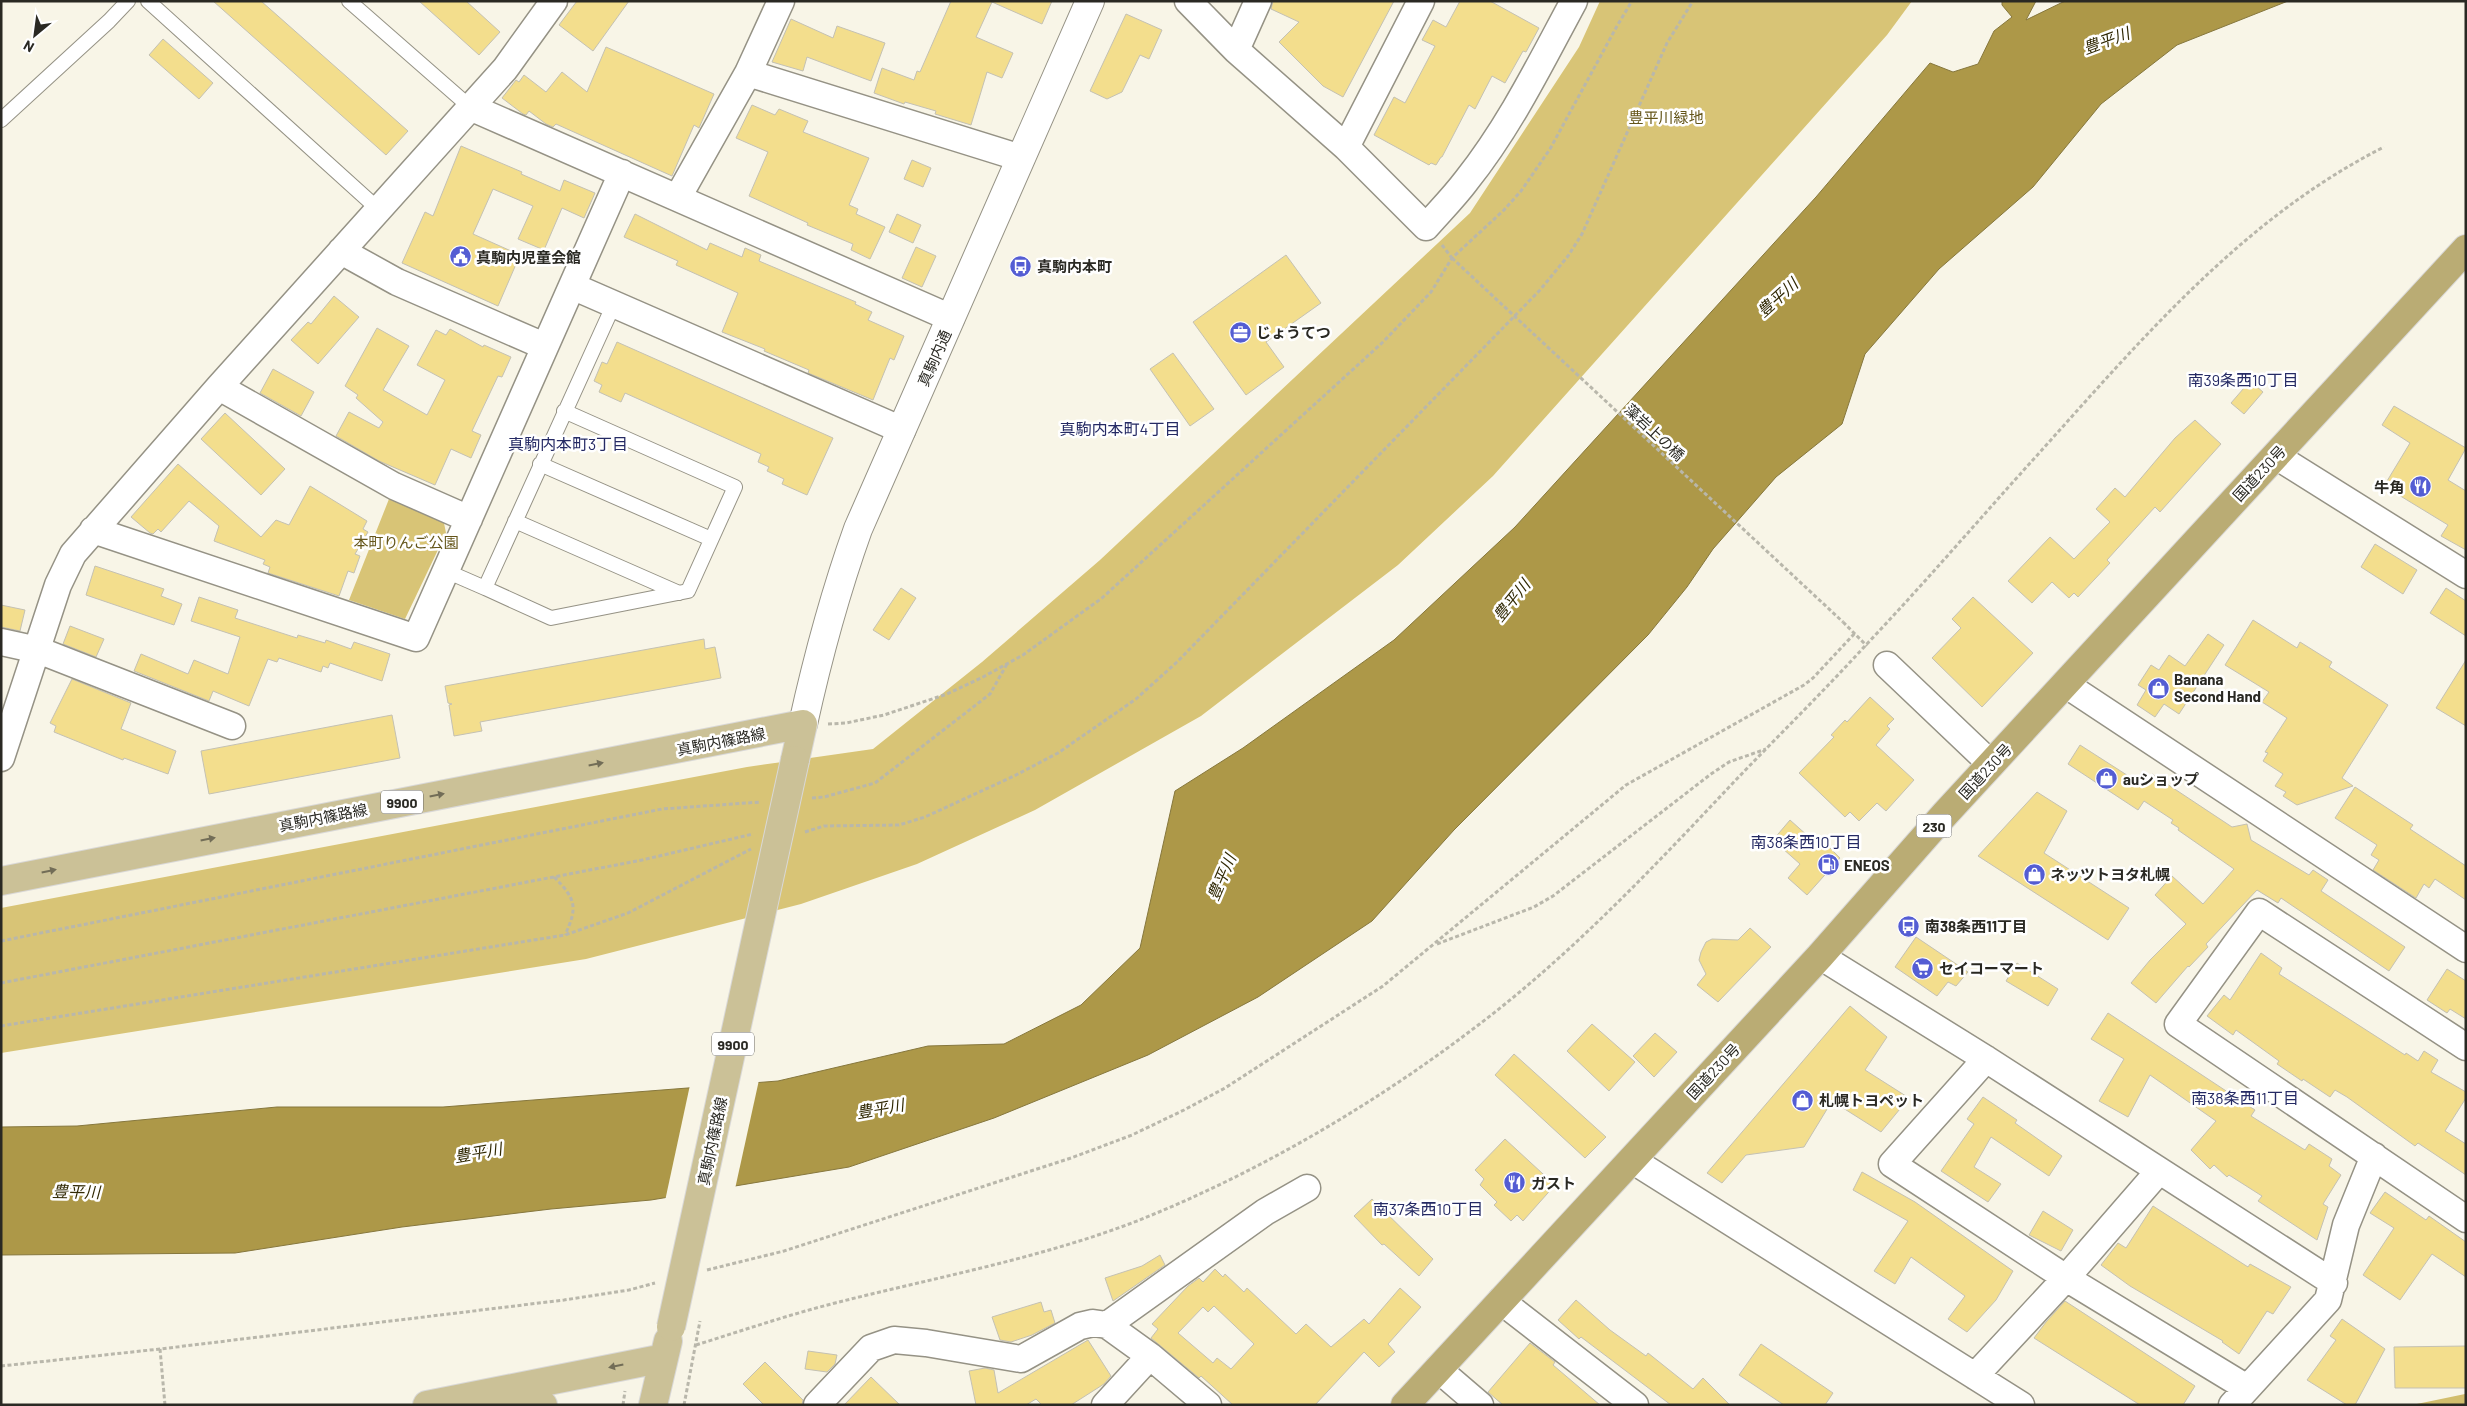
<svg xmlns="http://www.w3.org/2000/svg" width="2467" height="1406" font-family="Barlow,'Noto Sans JP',sans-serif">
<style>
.green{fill:#d8c476}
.forest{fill:#d2be6d}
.water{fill:#ad9848;stroke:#86773d}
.pier{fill:#f8f5e7}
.building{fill:#f3de8d;stroke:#c4c1b3;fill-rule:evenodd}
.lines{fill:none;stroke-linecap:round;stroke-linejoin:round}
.service-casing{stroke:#959285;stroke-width:16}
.minor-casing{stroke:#959285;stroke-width:29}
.tertiary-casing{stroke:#959285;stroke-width:30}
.primary-casing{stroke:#d9d8d7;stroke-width:30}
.trunk-casing{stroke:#d9d8d7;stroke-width:30}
.path{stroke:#b9b7ab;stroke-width:3;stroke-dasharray:4 2.5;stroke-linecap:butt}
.service{stroke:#fff;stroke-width:14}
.minor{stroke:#fff;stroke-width:26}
.tertiary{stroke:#fff;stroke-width:28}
.primary{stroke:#cbc197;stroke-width:28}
.trunk{stroke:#baac74;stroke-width:28}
.primary-bridge-casing{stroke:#d9d8d7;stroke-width:30;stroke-linecap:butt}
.path-bridge{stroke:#b9b7ab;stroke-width:3;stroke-dasharray:4 2.5;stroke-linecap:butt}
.primary-bridge{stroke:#cbc197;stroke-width:28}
.oneway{fill:#726d57}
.labels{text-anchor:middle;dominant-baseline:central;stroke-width:5;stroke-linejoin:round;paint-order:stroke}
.shield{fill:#fff;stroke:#6a6965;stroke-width:1}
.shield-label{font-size:14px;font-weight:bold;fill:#2a2923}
.park-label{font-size:15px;fill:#645519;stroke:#fff}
.poi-label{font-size:15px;font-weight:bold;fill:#2a2923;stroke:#fff;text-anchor:start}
.street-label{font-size:15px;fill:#2a2923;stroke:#fff}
.water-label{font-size:16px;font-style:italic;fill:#312904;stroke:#fff}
.neighbourhood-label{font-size:16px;fill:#252a64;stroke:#fff}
</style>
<rect width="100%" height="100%" fill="#f8f5e7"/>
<!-- green -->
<path class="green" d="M1600,1H1912L1887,35L1493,476L1398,565L1201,716L1035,810L917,864L801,904L586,959L1,1053V908L747,767L873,749L982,662L1100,560L1470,213L1579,47Z
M389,499L444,523L446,533L405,619L349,600Z"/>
<!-- forest -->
<path class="forest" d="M2465,1394L2466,1405H2412Z"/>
<!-- water -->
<path class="water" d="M2002,1H2036L2026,20L2065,1H2288L2177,45L2101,104L2033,187L1939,269L1865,354L1842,424L1776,477L1713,549L1687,587L1648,635L1454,830L1372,921L1258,997L1148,1055L994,1118L849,1167L651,1200L551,1209L402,1227L235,1253L1,1255V1127L77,1126L277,1107H443L778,1081L928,1046L1004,1044L1081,1005L1140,948L1175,791L1243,748L1394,640L1515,527L1816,197L1930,63L1953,72L1978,64L1994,31L2012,17L2002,5Z"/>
<!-- pier -->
<path class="pier" d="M759,1080L735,1189L665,1201L690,1085Z"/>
<!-- building -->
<path class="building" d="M213,1H261L408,131L386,155Z
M419,1H466L500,32L479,55Z
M577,1H629L593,51L559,25Z
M951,1H1052L1042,24L992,2L976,37L1013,53L1002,78L987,72L971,125L935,114L936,111L905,102L904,104L874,93L882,68L914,80L917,71L920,72Z
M1273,1H1394L1343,97L1323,86L1279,42L1299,22L1271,9Z
M1460,1H1490L1539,28L1526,52L1523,51L1505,83L1492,76L1475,109L1469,105L1442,157H1441L1436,165L1431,163L1429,165L1374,135L1394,97L1405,103L1435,46L1422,40L1433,20L1446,27Z
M1126,14L1162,30L1149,59L1140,55L1122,92L1107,99L1090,91Z
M791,19L833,38L837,26L885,43L871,81L807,57L803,71L772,62Z
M163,39L213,83L199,99L149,55Z
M606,47L714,94L699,128L694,125L672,176L556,124L553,127L546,124L529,111L526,115L523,114L502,98L516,80L519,82L524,75L546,92L562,72L587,92Z
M752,105L775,115L779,109L808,121L803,132L869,158L849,205L858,209L856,214L885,227L870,259L851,250L853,244L807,225L808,223L749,196L768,152L736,138Z
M461,146L522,172L521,174L560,191L564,180L595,193L584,218L562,208L544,250L518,239L533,206L493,189L473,234L520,255L498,306L402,263L425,212L433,216Z
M912,160L931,168L923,187L904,179Z
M635,214L707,250L710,243L742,257L745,248L761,255L759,261L856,302L855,304L872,312L868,320L904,336L894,360L890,358L873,400L808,373L809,370L764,351L765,349L722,332L738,293L676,265L678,261L624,237Z
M897,214L921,225L913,243L889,232Z
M916,247L936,256L922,287L902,278Z
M1286,255L1321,303L1266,342L1284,367L1246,395L1193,322Z
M334,296L359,317L318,364L291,340L308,322L311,324Z
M377,328L409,346L383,390L427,415L445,380L417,365L436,330L446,335L450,329L483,347L484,345L511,357L502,377L498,376L472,431L481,435L471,458L451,449L435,485L379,461L336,436L349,412L379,428L383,422L356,398L358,395L345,386Z
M617,342L833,438L807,495L782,484L784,479L767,471L769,467L758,462L761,454L625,393L621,402L599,392L602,385L594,381L602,362L607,364Z
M1173,353L1214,409L1190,426L1150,369Z
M273,369L314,392L301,416L260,393Z
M2250,381L2263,392L2244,414L2231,403Z
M2394,406L2466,448L2448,480L2466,491V550L2441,536L2448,525L2384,486L2410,443L2382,425Z
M225,413L285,469L261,495L201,439Z
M2195,420L2221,444L2160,512L2155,507L2107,560L2110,563L2078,597L2074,593L2069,598L2052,582L2032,603L2008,581L2050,537L2074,559L2110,522L2096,509L2115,488L2125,497L2175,438Z
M178,464L261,537L276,520L289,525L310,486L367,521L363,529L368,532L355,554L360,556L354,573L348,571L339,596L268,573L270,567L263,564L265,560L214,541L219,526L189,501L161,532L158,529L153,534L150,533L131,517Z
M2375,544L2417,570L2403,594L2361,567Z
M95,566L164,589L161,596L182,604L174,625L86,595Z
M901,588L916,598L889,640L873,630Z
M2446,588L2466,601V636L2430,613Z
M199,597L238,610L235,618L297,638L298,635L325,643L326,640L351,649L354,642L390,654L382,681L330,663L328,668L323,666L321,672L279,658L277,662L268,659L249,706L213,691L209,701L134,671L141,654L188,674L194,660L228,674L240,637L191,621Z
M1973,597L2033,653L1982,707L1932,658L1961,628L1952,619Z
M1,605L25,610L20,631L1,627Z
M2253,620L2297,648L2300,642L2332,662L2329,667L2388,705L2342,778L2353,786L2297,805L2283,796L2286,792L2275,786L2283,774L2263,761L2268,753L2265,752L2287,718L2262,702L2269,692L2225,665Z
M70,626L104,639L96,657L63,644Z
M2208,634L2224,645L2179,714L2164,704L2155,717L2137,705L2146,690L2138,685L2151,665L2159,670L2169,655L2185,666Z
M704,639L705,649L715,647L721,678L480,722L482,731L454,736L449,705L452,704L448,703L445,686Z
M2466,660V726L2436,708Z
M72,679L131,703L121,729L176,751L168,774L124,758L123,760L54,732L56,726L50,723Z
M1870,697L1894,719L1887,726L1890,729L1876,745L1914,780L1886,811L1877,803L1859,821L1850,812L1845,817L1799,773L1834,737L1831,735L1845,720L1847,722Z
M392,715L400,758L209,794L201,751Z
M2080,745L2144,786L2152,774L2232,827L2247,824L2251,840L2309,875L2313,870L2328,880L2321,891L2405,947L2389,971L2281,898L2278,903L2257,890L2206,944L2208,947L2189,967L2188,966L2156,1003L2131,983L2150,960L2186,924L2155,895L2172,876L2203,904L2234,869L2178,830L2179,828L2171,823L2173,820L2144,801L2138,810L2068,764Z
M2355,787L2413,825L2410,829L2466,866V900L2435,879L2429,888L2424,884L2416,898L2373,870L2379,860L2371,855L2377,845L2335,818Z
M2037,792L2067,811L2044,853L2129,908L2108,940L1978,856Z
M1790,820L1818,845L1822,840L1840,858L1807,895L1788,878L1800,864L1773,840Z
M1750,928L1771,947L1718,1002L1697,985L1706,974L1699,960L1701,952L1706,942L1712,939L1738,940Z
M1916,937L1968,972L1956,986L1948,982L1937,996L1895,967Z
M2261,953L2282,968L2279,974L2405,1055L2406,1053L2418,1061L2424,1051L2438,1060L2431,1072L2466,1092V1098L2445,1131L2466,1144V1175L2418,1143L2415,1146L2347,1097L2335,1090L2330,1097L2303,1079L2302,1081L2277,1064L2279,1061L2236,1030L2233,1035L2207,1016L2224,995L2230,1000Z
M2017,963L2058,989L2048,1006L2006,981Z
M2447,969L2466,981V1019L2450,1009L2447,1013L2427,1000Z
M1850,1006L1887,1037L1865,1070L1909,1098L1881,1132L1832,1101L1804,1147L1746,1155L1722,1183L1707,1173Z
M2108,1013L2255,1110L2251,1116L2305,1150L2309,1144L2332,1159L2329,1166L2341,1175L2323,1204L2328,1207L2317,1240L2258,1201L2262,1196L2229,1175L2227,1177L2214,1165L2210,1169L2191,1150L2216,1121L2150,1075L2128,1117L2099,1101L2124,1059L2091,1039Z
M1592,1024L1635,1062L1609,1091L1567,1051Z
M1655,1033L1677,1052L1654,1077L1633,1056Z
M1514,1054L1606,1137L1585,1158L1495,1075Z
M1983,1097L2017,1120L2015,1123L2062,1156L2049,1176L1991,1137L1974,1167L2001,1184L1988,1202L1941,1171L1974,1124L1967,1119Z
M1505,1139L1555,1185L1523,1221L1517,1215L1511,1221L1494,1205L1497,1202L1480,1185L1484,1179L1475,1170Z
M1862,1172L1915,1202L2013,1271L1996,1300L1967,1332L1948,1319L1965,1296L1911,1257L1895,1284L1874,1271L1908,1221L1853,1190Z
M2385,1192L2426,1220L2429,1216L2466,1242V1277L2432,1254L2400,1300L2363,1275L2394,1228L2370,1213Z
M1372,1199L1433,1259L1419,1276L1384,1244L1382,1245L1354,1216Z
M2153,1206L2248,1267L2250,1264L2291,1287L2273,1314L2267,1311L2239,1354L2222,1342L2223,1341L2130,1286L2101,1265L2118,1243L2126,1248Z
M2043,1211L2073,1230L2061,1251L2029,1235Z
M1160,1255L1165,1265L1113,1301L1105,1278L1142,1266Z
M1215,1269L1223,1277L1225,1274L1244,1292L1247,1288L1296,1334L1306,1324L1331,1347L1364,1319L1369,1324L1400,1288L1421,1307L1388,1344L1395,1352L1379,1367L1364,1352L1315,1405H1233L1201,1376L1199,1378L1151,1338L1158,1329L1152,1324L1188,1286L1199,1278L1203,1282ZM1214,1306L1254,1344L1231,1369L1217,1358L1213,1363L1178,1333L1203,1307L1208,1312Z
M1576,1300L1610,1330L1646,1356L1648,1353L1693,1389L1703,1378L1730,1405H1671L1581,1337L1579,1339L1558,1320Z
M2065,1301L2195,1386L2183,1405H2140L2034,1338L2046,1322Z
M1041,1302L1044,1312L1051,1310L1055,1323L1032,1335L1011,1342L1000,1340L992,1317Z
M2342,1319L2385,1349L2355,1405H2347L2307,1380L2336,1340L2330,1336Z
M1088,1340L1111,1376L1104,1384L1071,1405H1042L1036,1399L1026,1405H976L969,1371L985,1368L994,1370L998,1393Z
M1530,1343L1555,1362L1553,1365L1600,1405H1503L1488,1392Z
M1761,1344L1833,1393L1825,1405H1784L1739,1375Z
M2466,1346V1388H2395L2394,1347Z
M808,1351L837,1355L835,1364L827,1372L805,1369Z
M765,1362L803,1400L802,1405H764L743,1384Z
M871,1377L900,1405H844Z"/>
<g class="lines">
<defs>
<path id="service" d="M148,1L378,209
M349,1L470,107
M1,120L109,21L128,1
M540,464L711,539
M515,521L679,593
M446,571L485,588L614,304
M485,588L551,618L688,591L735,487L564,411"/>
<path id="minor" d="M1188,1L1236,50L1346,147L1426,227C1440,211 1454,197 1466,181C1510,126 1541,62 1574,1
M1236,50L1258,1
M748,73L1021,158
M470,107L951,318
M1346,147L1421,1
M678,197L748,73L781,1
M341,251L397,282L544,346
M572,286L902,430
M219,387L394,486L469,519
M2276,456L2466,575
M93,530L416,638L622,173
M1,642L38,650L232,726
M1887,665L1991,764
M2065,684L2466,949
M1,758L58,585L73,554L219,387L505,69L554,1
M1820,956L1986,1059L2334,1283
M2466,1047L2259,912L2178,1024L2466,1219
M1986,1059L1892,1164L2066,1278L2247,1388
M1632,1160L2021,1405
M1501,1301L1635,1405
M1107,1325L1265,1212L1307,1188
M1438,1369L1480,1405
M1975,1376L2066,1278L2159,1171
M817,1405L871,1348L894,1340L926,1343L1021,1359L1080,1326L1093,1323L1107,1325L1150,1356L1208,1405
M1105,1405L1150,1356
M2232,1405L2328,1300L2346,1225L2374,1156"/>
<path id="tertiary" d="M803,724C818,656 834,596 858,529L1090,1"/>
<path id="primary" d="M1,881L803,724L795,760
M495,1401L543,1405
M427,1405L664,1358
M653,1405L668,1341"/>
<path id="trunk" d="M1405,1405L1820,956L1945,814L2466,249"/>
</defs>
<!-- service casing -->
<use href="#service" class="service-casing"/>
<!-- minor casing -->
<use href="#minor" class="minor-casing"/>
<!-- tertiary casing -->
<use href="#tertiary" class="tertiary-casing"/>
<!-- primary casing -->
<use href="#primary" class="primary-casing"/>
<!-- trunk casing -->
<use href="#trunk" class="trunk-casing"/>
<!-- path -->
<path class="path" d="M1442,245L1452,258
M1843,622L1867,646
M828,724L846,723L884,715L947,694L983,677L1023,655L1102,598L1383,342L1431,292L1452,258L1504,210L1521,191L1550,149L1617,26L1632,1
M812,798L824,797L875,783L990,694L1007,664
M805,832L824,826L899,825L925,817L1014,776L1058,753L1136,699L1177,662L1540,290L1568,256L1582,234L1667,43L1693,1
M554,877C576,899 578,907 565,935
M1,941L662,809L761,802
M1437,944L1534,907L1553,896L1711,774L1729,762L1766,749
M1,983L642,860L753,834
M1,1026L565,935L628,913L751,849
M707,1270L784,1251L1071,1158L1132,1135L1184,1110L1225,1088L1383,986L1626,785L1804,685L1813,678L1855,633
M696,1345C744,1330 791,1314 839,1302C938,1277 1041,1258 1137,1221C1253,1175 1370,1107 1469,1032C1566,960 1650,871 1732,784C1776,738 1822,693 1865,646C1919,589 1970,530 2022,472C2131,352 2237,221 2384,147
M160,1349L165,1405
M1,1366L160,1349L564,1300L629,1290L655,1283
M623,1405L625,1391
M684,1405L700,1321"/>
<!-- service -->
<use href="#service" class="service"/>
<!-- minor -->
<use href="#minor" class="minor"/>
<!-- tertiary -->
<use href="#tertiary" class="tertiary"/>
<!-- primary -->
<use href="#primary" class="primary"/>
<!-- trunk -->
<use href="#trunk" class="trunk"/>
<defs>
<path id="primary-bridge" d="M671,1327L795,760"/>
</defs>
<!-- primary-bridge casing -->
<use href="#primary-bridge" class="primary-bridge-casing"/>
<!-- path-bridge -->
<path class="path-bridge" d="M1452,258L1843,622"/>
<!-- primary-bridge -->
<use href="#primary-bridge" class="primary-bridge"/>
</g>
<!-- one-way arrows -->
<defs><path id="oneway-solid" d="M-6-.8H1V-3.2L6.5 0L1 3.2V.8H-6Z" transform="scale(1.25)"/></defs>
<g class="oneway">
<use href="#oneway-solid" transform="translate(596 764) rotate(-11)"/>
<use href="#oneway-solid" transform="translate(437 795) rotate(-11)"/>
<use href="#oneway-solid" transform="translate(208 839) rotate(-11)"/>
<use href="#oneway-solid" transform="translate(49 871) rotate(-12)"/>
<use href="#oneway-solid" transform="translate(616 1366) rotate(168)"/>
</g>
<!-- icons -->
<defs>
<symbol id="civic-disc" viewBox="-11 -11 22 22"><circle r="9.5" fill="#545dd3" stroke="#fff"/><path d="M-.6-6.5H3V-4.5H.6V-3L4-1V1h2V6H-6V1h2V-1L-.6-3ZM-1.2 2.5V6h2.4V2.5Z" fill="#fff"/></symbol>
<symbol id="bus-disc" viewBox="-11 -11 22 22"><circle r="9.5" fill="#545dd3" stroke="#fff"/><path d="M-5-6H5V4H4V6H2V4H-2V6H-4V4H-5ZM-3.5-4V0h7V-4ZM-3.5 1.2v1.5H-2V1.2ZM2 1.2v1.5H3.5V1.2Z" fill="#fff"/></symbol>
<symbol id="office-disc" viewBox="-11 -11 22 22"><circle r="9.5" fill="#545dd3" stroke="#fff"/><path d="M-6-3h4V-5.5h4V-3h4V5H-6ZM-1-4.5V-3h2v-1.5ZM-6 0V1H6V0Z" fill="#fff"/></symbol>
<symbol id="restaurant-disc" viewBox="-11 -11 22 22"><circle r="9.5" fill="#545dd3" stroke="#fff"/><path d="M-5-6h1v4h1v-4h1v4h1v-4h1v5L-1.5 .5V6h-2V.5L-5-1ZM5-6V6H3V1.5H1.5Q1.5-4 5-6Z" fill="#fff"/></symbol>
<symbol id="shop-disc" viewBox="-11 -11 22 22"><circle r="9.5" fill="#545dd3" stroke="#fff"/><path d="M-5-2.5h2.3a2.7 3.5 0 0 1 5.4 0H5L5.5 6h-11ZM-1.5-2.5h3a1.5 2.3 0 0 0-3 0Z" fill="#fff"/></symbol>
<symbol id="fuel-disc" viewBox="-11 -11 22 22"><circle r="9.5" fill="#545dd3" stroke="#fff"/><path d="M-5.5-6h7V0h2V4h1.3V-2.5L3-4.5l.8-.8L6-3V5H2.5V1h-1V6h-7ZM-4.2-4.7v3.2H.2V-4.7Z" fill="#fff"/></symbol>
<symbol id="supermarket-disc" viewBox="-11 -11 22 22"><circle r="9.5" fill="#545dd3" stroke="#fff"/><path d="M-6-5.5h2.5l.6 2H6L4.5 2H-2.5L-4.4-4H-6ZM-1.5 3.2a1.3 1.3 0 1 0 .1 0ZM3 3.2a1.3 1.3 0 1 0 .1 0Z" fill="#fff"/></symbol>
</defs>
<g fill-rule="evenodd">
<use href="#civic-disc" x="448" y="244" width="25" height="25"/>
<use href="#bus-disc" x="1008" y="254" width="25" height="25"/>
<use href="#office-disc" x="1228" y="320" width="25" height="25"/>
<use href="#restaurant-disc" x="2408" y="474" width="25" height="25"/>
<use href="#shop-disc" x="2146" y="676" width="25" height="25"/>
<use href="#shop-disc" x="2094" y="766" width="25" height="25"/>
<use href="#fuel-disc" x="1816" y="852" width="25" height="25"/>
<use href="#shop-disc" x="2022" y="862" width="25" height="25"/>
<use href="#bus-disc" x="1896" y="914" width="25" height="25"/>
<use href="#supermarket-disc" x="1910" y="956" width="25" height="25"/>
<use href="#shop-disc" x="1790" y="1088" width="25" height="25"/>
<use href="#restaurant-disc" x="1502" y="1170" width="25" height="25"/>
</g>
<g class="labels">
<!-- shield labels -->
<g class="shield">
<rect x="381" y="790.5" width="42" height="23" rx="4"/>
<rect x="1916.5" y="814.5" width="35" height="23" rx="4"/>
<rect x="712" y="1032.5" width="42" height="23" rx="4"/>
</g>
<g class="shield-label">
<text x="402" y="802">9900</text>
<text x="1934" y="826">230</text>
<text x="733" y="1044">9900</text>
</g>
<!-- park labels -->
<g class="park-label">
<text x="1666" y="117">豊平川緑地</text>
<text x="406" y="542">本町りんご公園</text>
</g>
<!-- poi labels -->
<g class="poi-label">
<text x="476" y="257">真駒内児童会館</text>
<text x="1037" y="266">真駒内本町</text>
<text x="1256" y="332">じょうてつ</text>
<text x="2404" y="487" text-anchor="end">牛角</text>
<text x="2174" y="679">Banana<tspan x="2174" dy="17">Second Hand</tspan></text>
<text x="2123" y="779">auショップ</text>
<text x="1844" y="865">ENEOS</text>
<text x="2050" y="874">ネッツトヨタ札幌</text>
<text x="1925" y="926">南38条西11丁目</text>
<text x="1939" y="968">セイコーマート</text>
<text x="1819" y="1100">札幌トヨペット</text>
<text x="1531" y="1183">ガスト</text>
</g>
<!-- street labels -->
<g class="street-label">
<text transform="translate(934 358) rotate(-66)">真駒内通</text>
<text transform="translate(1655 432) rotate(43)">藻岩上の橋</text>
<text transform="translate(2259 473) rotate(-47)">国道230号</text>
<text transform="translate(721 741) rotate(-11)">真駒内篠路線</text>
<text transform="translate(1985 771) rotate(-47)">国道230号</text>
<text transform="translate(323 817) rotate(-11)">真駒内篠路線</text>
<text transform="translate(1713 1071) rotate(-47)">国道230号</text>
<text transform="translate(712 1141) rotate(-78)">真駒内篠路線</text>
</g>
<!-- water labels -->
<g class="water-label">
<text transform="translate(2106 40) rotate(-20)">豊平川</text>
<text transform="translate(1777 297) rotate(-42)">豊平川</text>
<text transform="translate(1511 600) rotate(-51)">豊平川</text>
<text transform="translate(1221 877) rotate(-67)">豊平川</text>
<text transform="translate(880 1108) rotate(-10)">豊平川</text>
<text transform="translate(478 1152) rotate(-10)">豊平川</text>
<text transform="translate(76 1191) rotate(1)">豊平川</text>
</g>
<!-- neighbourhood labels -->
<g class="neighbourhood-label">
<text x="2243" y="379">南39条西10丁目</text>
<text x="1120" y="428">真駒内本町4丁目</text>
<text x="568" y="443">真駒内本町3丁目</text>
<text x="1806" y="841">南38条西10丁目</text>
<text x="2245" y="1097">南38条西11丁目</text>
<text x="1428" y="1208">南37条西10丁目</text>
</g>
</g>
<!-- border -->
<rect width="2467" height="1406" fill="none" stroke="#2a2923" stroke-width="5"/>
<!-- north arrow -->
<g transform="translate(35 35) rotate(209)" stroke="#ffffff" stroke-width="4" paint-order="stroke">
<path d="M0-4L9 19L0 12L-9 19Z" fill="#2a2923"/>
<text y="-8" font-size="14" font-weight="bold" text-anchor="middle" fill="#2a2923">N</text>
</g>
</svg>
